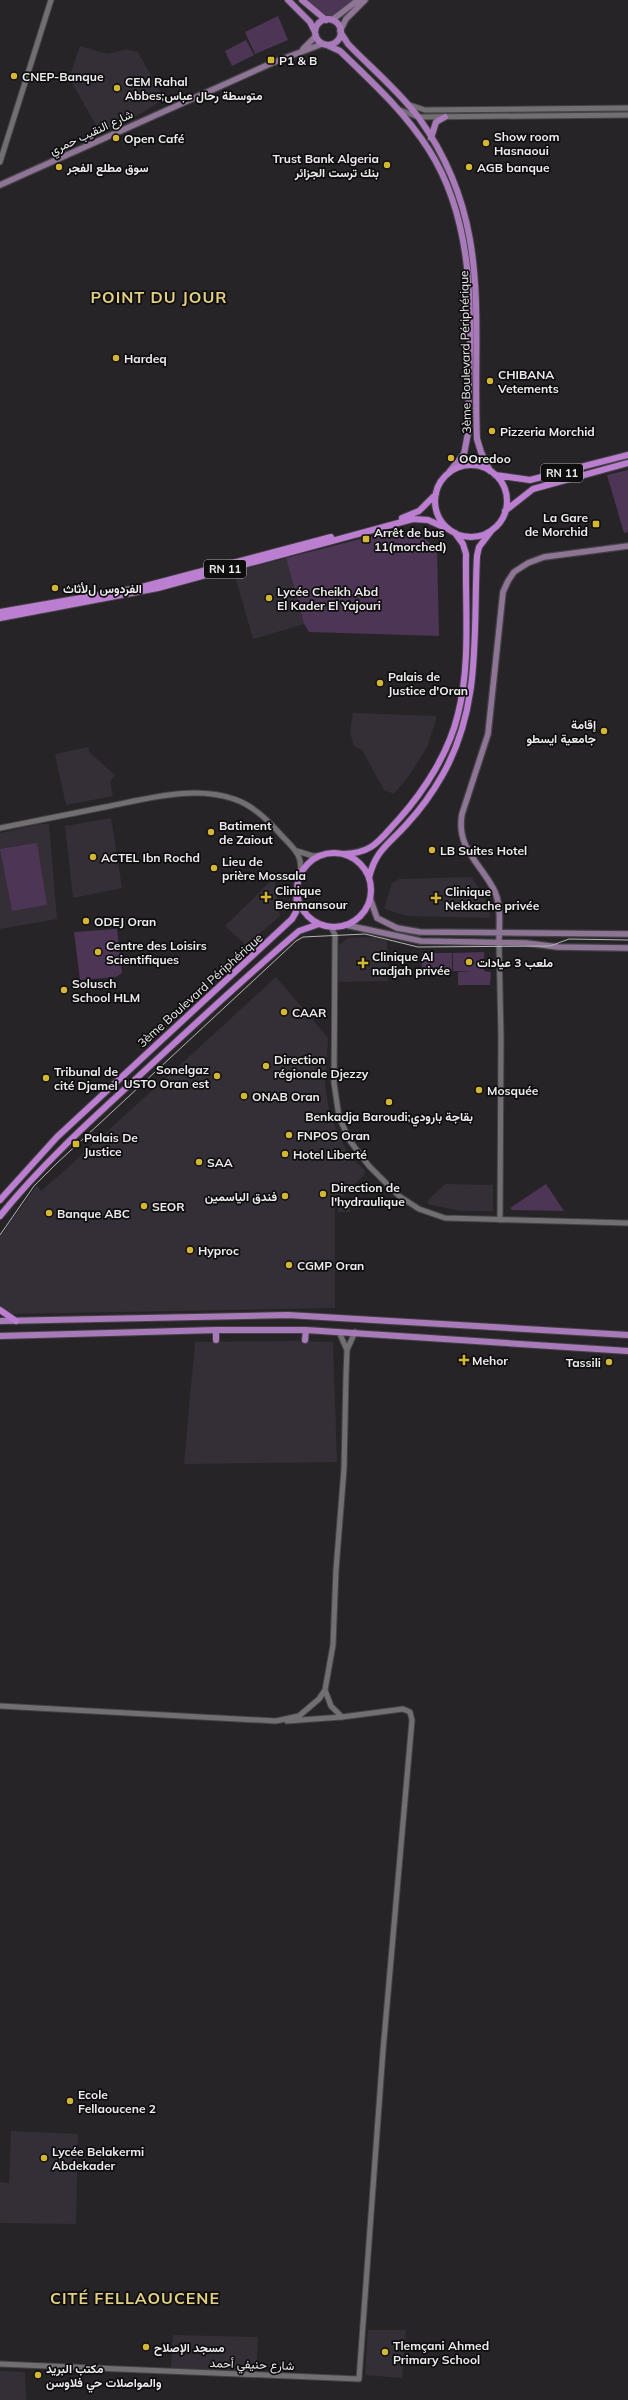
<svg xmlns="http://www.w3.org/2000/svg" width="628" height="2400" font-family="Mulish,Vazirmatn,sans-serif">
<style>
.built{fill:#342e36}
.green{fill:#4d3555}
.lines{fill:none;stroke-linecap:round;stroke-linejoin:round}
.tertiary-casing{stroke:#444245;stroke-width:7}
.secondary-casing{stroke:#444245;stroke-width:8}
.primary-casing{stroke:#444245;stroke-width:8}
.trunk-casing{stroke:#444245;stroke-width:8}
.tertiary{stroke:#726f73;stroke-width:5}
.secondary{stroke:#8e7596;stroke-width:5.5}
.primary{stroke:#a97ab9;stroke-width:6}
.trunk{stroke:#bc7ed0;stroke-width:6}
.tram{stroke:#b6b3b6;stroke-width:1}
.poi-dot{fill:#d4b635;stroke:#0f0e0f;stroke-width:1.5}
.labels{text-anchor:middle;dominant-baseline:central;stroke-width:3.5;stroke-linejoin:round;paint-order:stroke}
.shield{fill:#0f0e0f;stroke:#aaa9aa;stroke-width:1}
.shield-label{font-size:11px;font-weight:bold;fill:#edebed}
.poi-label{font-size:12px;font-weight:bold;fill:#edebed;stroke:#0f0e0f;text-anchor:start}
.street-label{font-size:12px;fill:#edebed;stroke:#0f0e0f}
.district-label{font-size:16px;font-weight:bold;letter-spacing:1px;fill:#e3cf82;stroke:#0f0e0f}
</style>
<rect width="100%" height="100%" fill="#272427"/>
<!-- built -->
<path class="built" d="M80,46L108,54L126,49L138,52L164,99L142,113L100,132L69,78Z
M286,558L304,624L253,639L234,572Z
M353,713L437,716L428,745L411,773L394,794L384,790L362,750L354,746L350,733Z
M88,747L90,753L115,775L110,782L113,796L66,805L55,754Z
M111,818L122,888L73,898L65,826Z
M40,824H49L57,919L0,929V833Z
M472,877L488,903L490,918L407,916L384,909L392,883L399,879Z
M274,878L280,916L246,945L225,926Z
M374,937L387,941L388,981L339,982V945L348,938Z
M276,977L328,1038L325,1085L330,1116L349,1156L365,1170L364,1175L335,1204V1308L9,1314L0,1307V1237L37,1185L41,1191L63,1172Z
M445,1184L493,1185V1211H460L428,1204V1200Z
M344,1198L350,1203V1212H338V1202Z
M291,1341L333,1342L337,1462L184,1464L195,1342Z
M11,2131L78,2134L76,2224L0,2223V2182L9,2183Z
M368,2330H406L402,2378L365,2375Z
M173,2335L258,2337L256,2374L171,2369Z
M0,2371L25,2372L26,2400H0Z"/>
<!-- green -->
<path class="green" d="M307,0H357L326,20Z
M278,16L288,40L255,54L245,32Z
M246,40L254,55L232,66L225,51Z
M628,470V532L624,533L607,475Z
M403,528L405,536L422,537L437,548L439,636L309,632L304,624L286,558Z
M37,843L47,905L12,911L0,849Z
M117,929L122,973L116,977L80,980L74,932Z
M484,952V971L491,972L490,985H458V972L472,971H453V953Z
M422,953H452V971H422Z
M546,1184L564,1211L512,1210L510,1208Z"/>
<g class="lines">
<defs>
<path id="tertiary" d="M410,105L425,110L628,108
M400,110L418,117L628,115
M0,162L51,0
M0,828C35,821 70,814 105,807C146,799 193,785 234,799C253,805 269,821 282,836C295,849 305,858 299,877
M297,851L313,856L323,855
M331,927L335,935L334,1083L339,1117L350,1141L369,1166L399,1196L419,1209L445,1218L628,1223
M499,943L501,1037L500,1220
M347,1350L355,1332
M325,1690L331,1706L342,1717
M0,1706L276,1721L299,1716L319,1699L325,1690L333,1645L336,1570L344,1469L346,1376L347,1350L339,1332
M0,2364L359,2379L383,2051L412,1720L410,1712L403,1709L342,1717L287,1721"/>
<path id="secondary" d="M332,20L358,0
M340,31L346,19L365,0
M303,49L316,36
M0,185L272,63L322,44
M370,898L377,918L397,928L420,932L628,934
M346,925L421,941L526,943L558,947L628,948
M499,943C499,926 502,903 493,888C479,862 456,847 462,814L488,734L503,592L508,581L514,572L528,563L544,557L628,546"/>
<path id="primary" d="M288,0L310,22L315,32
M302,0L326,20
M315 32a13 13 0 1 1 26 0a13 13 0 1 1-26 0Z
M341,33L348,44C371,68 399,91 419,118C494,223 472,320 477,439L481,452L490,471
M327,45L340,51C372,82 405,112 429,150C482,233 469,340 468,433L464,454L450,471
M431,138L436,122L445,117
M0,1321L288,1315L628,1335
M0,1336L216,1330H306L628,1351
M216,1340V1330
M305,1340L306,1330"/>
<path id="trunk" d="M435 501a36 36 0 1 1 72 0a36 36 0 1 1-72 0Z
M495,475L530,480L628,455
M505,511L533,489L628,463
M402,518L419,511L436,494
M0,612L138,588L331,537
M0,618L158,588L413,519L428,520L448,529
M297 890a37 37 0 1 1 74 0a37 37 0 1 1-74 0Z
M343,854C374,853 379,840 399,819C425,790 449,752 458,714C471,663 465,606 466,554L463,544L455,533
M369,878C375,851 388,845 406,825C420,810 433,792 443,774C482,705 473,631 477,556L479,547L492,530
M0,1200L57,1137L292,919L296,912L297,890
M0,1216C41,1165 90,1121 139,1076C192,1027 244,978 299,931L319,924
M0,1310L16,1321"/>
</defs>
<!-- tertiary casing -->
<use href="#tertiary" class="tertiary-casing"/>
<!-- secondary casing -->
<use href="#secondary" class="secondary-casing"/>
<!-- primary casing -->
<use href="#primary" class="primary-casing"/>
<!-- trunk casing -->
<use href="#trunk" class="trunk-casing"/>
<!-- tertiary -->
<use href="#tertiary" class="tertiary"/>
<!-- secondary -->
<use href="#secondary" class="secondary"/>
<!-- primary -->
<use href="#primary" class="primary"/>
<!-- trunk -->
<use href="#trunk" class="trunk"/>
<!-- tram -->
<path class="tram" d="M0,1235L34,1186L56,1164L296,941L303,937L365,934L418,947L550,946L569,939L628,940"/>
</g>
<!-- markers -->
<g class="poi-dot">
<rect x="267" y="56" width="8" height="8" rx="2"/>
<circle cx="14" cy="76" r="4"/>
<circle cx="117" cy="88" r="4"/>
<circle cx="116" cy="138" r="4"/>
<circle cx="486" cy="143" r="4"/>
<circle cx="387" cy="165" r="4"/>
<circle cx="59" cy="167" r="4"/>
<circle cx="469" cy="167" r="4"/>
<circle cx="116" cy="358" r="4"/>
<circle cx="490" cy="381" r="4"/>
<circle cx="492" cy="431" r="4"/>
<circle cx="451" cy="458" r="4"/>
<rect x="592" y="520" width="8" height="8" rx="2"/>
<rect x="362" y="535" width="8" height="8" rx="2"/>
<circle cx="55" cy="588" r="4"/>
<circle cx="269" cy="598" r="4"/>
<circle cx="380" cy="683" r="4"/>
<circle cx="604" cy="731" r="4"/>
<circle cx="211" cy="832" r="4"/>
<circle cx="432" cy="850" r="4"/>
<circle cx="93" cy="857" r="4"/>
<circle cx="214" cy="868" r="4"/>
<path d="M264 891h4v4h4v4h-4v4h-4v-4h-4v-4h4z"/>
<path d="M434 892h4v4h4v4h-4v4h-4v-4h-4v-4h4z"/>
<circle cx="86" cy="921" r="4"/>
<circle cx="98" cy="952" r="4"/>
<circle cx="469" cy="962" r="4"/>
<path d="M361 957h4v4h4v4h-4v4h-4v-4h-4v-4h4z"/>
<circle cx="64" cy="990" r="4"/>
<circle cx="284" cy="1012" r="4"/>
<circle cx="266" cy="1066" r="4"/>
<circle cx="217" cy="1076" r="4"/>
<circle cx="46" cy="1078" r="4"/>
<circle cx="479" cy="1090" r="4"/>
<circle cx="244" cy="1096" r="4"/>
<circle cx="389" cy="1102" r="4"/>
<circle cx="289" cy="1135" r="4"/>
<rect x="72" y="1140" width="8" height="8" rx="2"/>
<circle cx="285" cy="1154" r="4"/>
<circle cx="199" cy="1162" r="4"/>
<circle cx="323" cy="1194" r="4"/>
<circle cx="285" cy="1196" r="4"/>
<circle cx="144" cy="1206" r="4"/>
<circle cx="49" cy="1213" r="4"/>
<circle cx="190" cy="1250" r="4"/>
<circle cx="289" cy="1265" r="4"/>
<path d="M462 1354h4v4h4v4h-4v4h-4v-4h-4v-4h4z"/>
<circle cx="609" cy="1362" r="4"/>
<circle cx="70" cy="2101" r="4"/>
<circle cx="44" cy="2158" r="4"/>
<circle cx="146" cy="2347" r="4"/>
<circle cx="385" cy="2352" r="4"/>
<circle cx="38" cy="2375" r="4"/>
</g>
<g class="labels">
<!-- shield labels -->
<g class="shield">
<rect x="541" y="464" width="42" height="18" rx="3"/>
<rect x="204" y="560" width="42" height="18" rx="3"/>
</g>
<g class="shield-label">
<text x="562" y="473">RN 11</text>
<text x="225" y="569">RN 11</text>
</g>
<!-- poi labels -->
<g class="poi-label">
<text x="279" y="60">P1 &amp; B</text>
<text x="22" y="76">CNEP-Banque</text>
<text x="125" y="81">CEM Rahal<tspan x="125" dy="14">Abbes;متوسطة رحال عباس</tspan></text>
<text x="494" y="136">Show room<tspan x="494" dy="14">Hasnaoui</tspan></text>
<text x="124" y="138">Open Café</text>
<text x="379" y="158" text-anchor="end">Trust Bank Algeria<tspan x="379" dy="14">بنك ترست الجزائر</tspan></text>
<text x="67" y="167">سوق مطلع الفجر</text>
<text x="477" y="167">AGB banque</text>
<text x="124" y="358">Hardeq</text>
<text x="498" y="374">CHIBANA<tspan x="498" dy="14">Vetements</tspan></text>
<text x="500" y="431">Pizzeria Morchid</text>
<text x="459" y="458">OOredoo</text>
<text x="588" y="517" text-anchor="end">La Gare<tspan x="588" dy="14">de Morchid</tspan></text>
<text x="374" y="532">Arrêt de bus<tspan x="374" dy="14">11(morched)</tspan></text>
<text x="63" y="588">الفردوس لﻷثاث</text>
<text x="277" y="591">Lycée Cheikh Abd<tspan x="277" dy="14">El Kader El Yajouri</tspan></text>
<text x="388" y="676">Palais de<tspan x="388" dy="14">Justice d'Oran</tspan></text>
<text x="596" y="724" text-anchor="end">إقامة<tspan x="596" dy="14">جامعية ايسطو</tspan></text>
<text x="219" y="825">Batiment<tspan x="219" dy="14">de Zaiout</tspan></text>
<text x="440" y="850">LB Suites Hotel</text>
<text x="101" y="857">ACTEL Ibn Rochd</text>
<text x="222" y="861">Lieu de<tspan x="222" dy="14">prière Mossala</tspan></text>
<text x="275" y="890">Clinique<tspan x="275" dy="14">Benmansour</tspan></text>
<text x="445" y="891">Clinique<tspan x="445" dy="14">Nekkache privée</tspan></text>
<text x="94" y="921">ODEJ Oran</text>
<text x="106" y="945">Centre des Loisirs<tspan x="106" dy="14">Scientifiques</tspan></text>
<text x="372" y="956">Clinique Al<tspan x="372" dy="14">nadjah privée</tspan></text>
<text x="477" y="962">ملعب 3 عيادات</text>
<text x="72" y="983">Solusch<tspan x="72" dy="14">School HLM</tspan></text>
<text x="292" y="1012">CAAR</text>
<text x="274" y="1059">Direction<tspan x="274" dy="14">régionale Djezzy</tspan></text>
<text x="209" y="1069" text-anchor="end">Sonelgaz<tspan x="209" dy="14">USTO Oran est</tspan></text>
<text x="54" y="1071">Tribunal de<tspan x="54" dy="14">cité Djamel</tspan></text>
<text x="487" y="1090">Mosquée</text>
<text x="252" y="1096">ONAB Oran</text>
<text x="389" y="1116" text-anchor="middle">Benkadja Baroudi;بقاجة بارودي</text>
<text x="297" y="1135">FNPOS Oran</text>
<text x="84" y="1137">Palais De<tspan x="84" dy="14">Justice</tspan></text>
<text x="293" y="1154">Hotel Liberté</text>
<text x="207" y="1162">SAA</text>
<text x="331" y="1187">Direction de<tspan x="331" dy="14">l'hydraulique</tspan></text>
<text x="277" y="1196" text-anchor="end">فندق الياسمين</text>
<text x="152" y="1206">SEOR</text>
<text x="57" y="1213">Banque ABC</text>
<text x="198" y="1250">Hyproc</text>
<text x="297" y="1265">CGMP Oran</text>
<text x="472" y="1360">Mehor</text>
<text x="601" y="1362" text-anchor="end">Tassili</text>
<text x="78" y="2094">Ecole<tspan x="78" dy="14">Fellaoucene 2</tspan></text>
<text x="52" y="2151">Lycée Belakermi<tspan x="52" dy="14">Abdekader</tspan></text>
<text x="393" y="2345">Tlemçani Ahmed<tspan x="393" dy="14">Primary School</tspan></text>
<text x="154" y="2347">مسجد اﻹصلاح</text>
<text x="46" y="2368">مكتب البريد<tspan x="46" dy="14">والمواصلات حي فلاوسن</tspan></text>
</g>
<!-- street labels -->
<g class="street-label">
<text transform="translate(91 132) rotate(-25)">شارع النقيب حمري</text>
<text transform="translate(465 352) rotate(-91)">3ème Boulevard Périphérique</text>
<text transform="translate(200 990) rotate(-42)">3ème Boulevard Périphérique</text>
<text transform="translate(252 2364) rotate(2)">شارع حنيفي أحمد</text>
</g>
<!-- district labels -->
<g class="district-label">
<text x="159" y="297">POINT DU JOUR</text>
<text x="135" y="2298">CITÉ FELLAOUCENE</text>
</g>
</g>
</svg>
